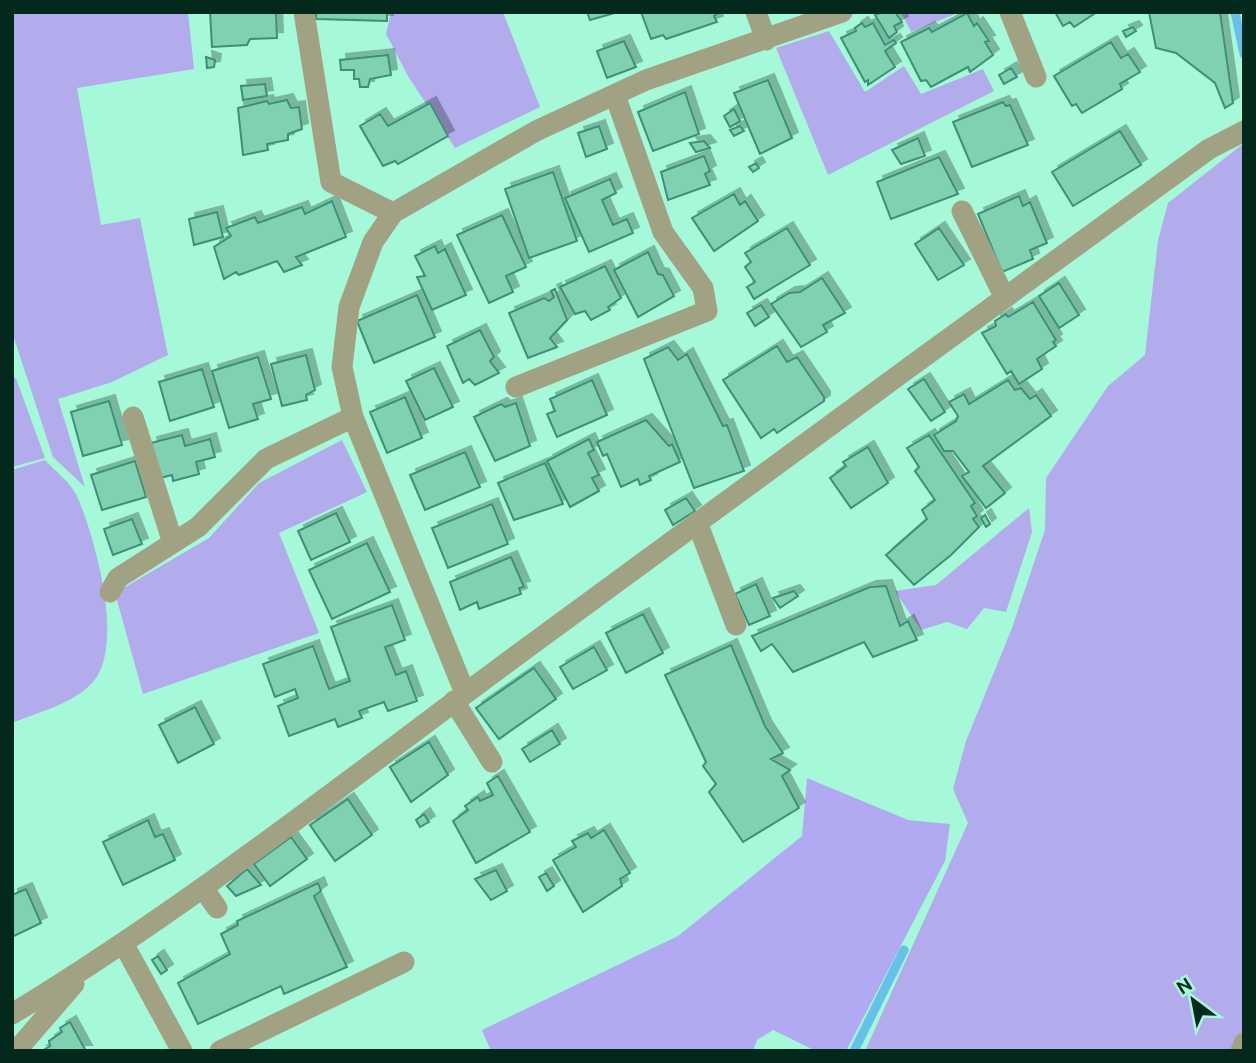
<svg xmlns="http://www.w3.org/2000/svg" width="1256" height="1063" font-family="Ubuntu,sans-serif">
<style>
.green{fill:#b2aced}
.forest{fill:#b1aaf2}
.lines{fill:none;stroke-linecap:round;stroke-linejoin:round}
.stream{stroke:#66c0e7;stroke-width:9}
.building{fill:#7fd1b2;stroke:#3c9074;stroke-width:2;filter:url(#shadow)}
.minor{stroke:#a1a284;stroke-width:21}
</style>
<defs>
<filter id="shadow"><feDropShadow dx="6" dy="-6" stdDeviation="0" flood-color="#0004"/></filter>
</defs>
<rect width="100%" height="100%" fill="#a5f9d9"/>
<!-- green -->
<path class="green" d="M12,12H188L194,69L77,88L101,225L140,218L168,355L112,382L58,399L85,487L53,457L12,332Z
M391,12H503L540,107L455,148L408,76L386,34Z
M901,12H960L911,32Z
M829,31L865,92L904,66L921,94L983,69L994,91L828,175L776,48Z
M1244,143V1051H865L968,823L953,789L966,741L1012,628L1045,530L1046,478L1108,386L1145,355L1158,240L1168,203Z
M16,378L45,458L12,467V379Z
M342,440L367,492L279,533L319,633L143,694L115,593L209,538L259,483Z
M45,460C55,471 71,483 77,496C95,538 123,638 96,678C80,702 38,712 12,723V470Z
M1029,508L1032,532L1006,612L984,608L967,629L947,622L921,630L895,591L936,585Z"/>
<!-- forest -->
<path class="forest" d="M807,778L908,820L950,824L945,861L846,1051H816L773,1030L757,1040L753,1051H491L482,1030L678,936L802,836Z"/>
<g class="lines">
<!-- stream -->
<path class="stream" d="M1235,12L1244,54
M854,1051L904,950"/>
</g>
<!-- building -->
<path class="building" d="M210,12H276L277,38L250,39L247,45L212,47Z
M316,12H387V21L316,19Z
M587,12H618L590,20Z
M641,12H719V13L714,16L717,22L666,39L663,35L651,39Z
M882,12H895L902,22L894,26L897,32L889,38L875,15Z
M1055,12H1097L1074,27L1070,22L1063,26Z
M1149,12H1220L1233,103L1225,108L1215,83L1176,53L1156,48Z
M967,13L974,26L977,23L989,41L985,42L993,55L970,72L968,67L931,87L926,80L921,81L901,42L929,28L932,32Z
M862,23L865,27L873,23L885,45L894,40L896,43L885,51L895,67L868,85V80L865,82L841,38L856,31L855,28Z
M1133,27L1136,31L1126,37L1123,31Z
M624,41L636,67L607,78L597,51Z
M1111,42L1121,58L1128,54L1140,72L1120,84L1122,89L1082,113L1076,104L1072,106L1054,76Z
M388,55L391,75L370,79L368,87H360L359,79H354V70H341L340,60Z
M206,57L215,60L214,67L207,68Z
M1011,68L1017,77L1004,84L999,75Z
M768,80L792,138L760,154L734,93Z
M265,84L267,96L243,100L241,86Z
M685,92L699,134L653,151L638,112Z
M287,100L291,108L299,107L302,129L288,134V140L267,144L268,150L243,155L238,108L267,101L269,104Z
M1003,102L1006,106L1010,105L1028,145L972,167L953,122Z
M430,103L448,136L398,164L395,161L383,166L360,126L380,114L388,126Z
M734,109L740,121L730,127L724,116Z
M599,126L607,149L586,157L578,133Z
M740,126L744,131L734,136L730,130Z
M1120,131L1141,165L1073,206L1052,172Z
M918,138L925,156L901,164L892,150Z
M704,141L710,148L696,152L690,143Z
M704,156L710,171L705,174L710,185L668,200L661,172Z
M939,157L958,194L891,219L877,182Z
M756,163L759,168L753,172L749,167Z
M553,172L577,241L529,258L505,189Z
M610,179L616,193L602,200L613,225L627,219L633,233L589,252L565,198Z
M734,194L740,205L745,201L758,221L714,251L692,218Z
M1019,196L1023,206L1030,202L1047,243L1030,250L1033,259L1002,272L978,214Z
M332,201L346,237L296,257L302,265L284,272L277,261L239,275L236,272L224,279L214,247L231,236L226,228L255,217L258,223L302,207L305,214Z
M217,212L223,237L194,245L189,219Z
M502,215L526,267L506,276L513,292L489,303L457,235Z
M787,228L810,265L754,299L747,287L755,282L745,267L751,262L745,253Z
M939,228L964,265L938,280L915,244Z
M435,246L438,253L445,249L466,295L432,310L417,277L425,276L415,256Z
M648,252L658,274L663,275L674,296L638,317L614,270Z
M605,266L621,298L608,307L610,310L591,320L585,311L575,314L560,287Z
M822,278L845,313L823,325L827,332L801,347L771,304L789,293L800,292Z
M1059,283L1079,315L1059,328L1039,296Z
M555,289L567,320L550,338L557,347L528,358L509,313L544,298L549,301L554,297L551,291Z
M417,295L435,337L374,363L357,321Z
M1033,302L1056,340L1053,342L1056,346L1037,359L1042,369L1019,384L1011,371L1007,374L982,333L996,326L995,321L1006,314L1008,317Z
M761,305L769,317L755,326L747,313Z
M480,330L494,357L490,361L499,373L475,385L469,379L463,383L447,346Z
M777,346L787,362L797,357L824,397V401L777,433L774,429L761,438L723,380Z
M668,347L678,360L687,354L723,426L727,425L744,471L694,488L644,359Z
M306,355L315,390L306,395L307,400L282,406L271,364Z
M258,357L271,399L253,404L258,419L229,428L212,371Z
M434,368L453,407L425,420L406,381Z
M202,369L214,407L170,421L159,382Z
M924,379L945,412L931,421L908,389Z
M592,380L607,415L557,437L547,414L555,411L550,399Z
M1008,380L1015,390L1021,388L1030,399L1036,395L1051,416L983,466L1005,493L986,508L962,476L969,472L953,451H944L934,435L956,421L958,416L949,402L964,394L969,404Z
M405,397L422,438L387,453L370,412Z
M109,401L122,445L83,456L71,412Z
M516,403L530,446L495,461L474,417L501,404L505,407Z
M646,420L669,446L672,444L680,462L649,476L651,480L640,485L638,479L621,487L607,454L603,456L597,442Z
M182,435L185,446L210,439L215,457L196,462L199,474L173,481L172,475L160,478L151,443Z
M929,435L975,503L971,506L977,516L973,519L979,527L951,555L914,585L886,555L927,519L922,510L935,500L915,471L919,467L907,448Z
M589,439L594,450L588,453L599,475L592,478L599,491L570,507L547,461Z
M868,447L888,483L851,508L830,478L846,466L843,462Z
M465,452L480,487L425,510L410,475Z
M135,461L146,497L102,510L91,475Z
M545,463L563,504L514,520L498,483Z
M686,498L695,511L673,525L665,510Z
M492,504L508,544L448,568L432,528Z
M336,513L350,542L311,560L298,531Z
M985,515L990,524L986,527L981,518Z
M132,519L142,544L113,555L104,529Z
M367,543L390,592L332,619L309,570Z
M511,557L524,587L519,588L521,594L479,609L477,602L460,610L450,582Z
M756,584L770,616L749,625L735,594Z
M886,586L900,626L908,621L917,640L873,657L864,642L793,672L772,644L761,651L752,636L870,587Z
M794,591L798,596L780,608L773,598Z
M392,605L405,640L385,647L396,675L406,671L417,701L388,711L384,702L359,711L362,718L338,727L335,719L289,736L278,706L298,698L295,689L275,697L263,664L313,646L329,689L350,681L331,627Z
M643,614L663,653L626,673L606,633Z
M731,645L765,726L783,753L771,759L790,770L782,776L799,808L743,842L709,792L716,784L703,766L706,762L665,675Z
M594,647L607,670L573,689L560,667Z
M534,668L556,699L499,739L476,708Z
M195,707L214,744L178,763L159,725Z
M552,730L560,744L530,762L522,749Z
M429,742L448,775L411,802L390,767Z
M498,776L530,832L476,863L453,821L468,810L465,806L478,797L480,801L493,795L487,783Z
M348,799L372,835L335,861L310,825Z
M424,814L429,822L420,827L416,820Z
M148,820L155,837L163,834L175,860L123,885L103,842Z
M604,830L630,873L620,879L622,886L583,912L553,860L576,847L572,841L588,833L591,838Z
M291,837L307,859L270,886L254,864Z
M247,869L261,885L236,896L227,886Z
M496,870L507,891L491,900L475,879Z
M546,873L554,886L547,891L539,877Z
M318,883L321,891L314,896L347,967L284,994L281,986L198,1024L178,983L230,954L221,934L238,925L237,921Z
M26,889L41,923L12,937V895Z
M158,956L167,970L161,974L152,960Z
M70,1022L86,1051H42L50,1046L49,1041L62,1032L60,1028Z"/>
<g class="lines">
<!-- minor -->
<path class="minor" d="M304,12L331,182L393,213L536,131L646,80L842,12
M756,12L766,40
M1010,12L1036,77
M962,211L1005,298
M393,213L373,242L349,307L342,367L353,417L465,693
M516,387L707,311L703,288L663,232L615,95
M133,417L173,543
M697,522L736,625
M110,592L118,578L198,527L266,459L353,417
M454,701L492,762
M203,888L217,908
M123,943L182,1051
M12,1014C190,906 353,776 520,653C749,483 979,317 1209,149L1244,131
M16,1051L74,984
M220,1051L404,962
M1241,1051L1244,1043"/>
</g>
<!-- border -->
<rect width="1256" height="1063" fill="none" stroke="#03281c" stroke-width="28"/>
<!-- north arrow -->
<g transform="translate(1193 1000) rotate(328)" stroke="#a5f9d9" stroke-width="5" paint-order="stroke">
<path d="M0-5L12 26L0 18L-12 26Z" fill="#03281c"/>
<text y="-10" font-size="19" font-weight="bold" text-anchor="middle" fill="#03281c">N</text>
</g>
</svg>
